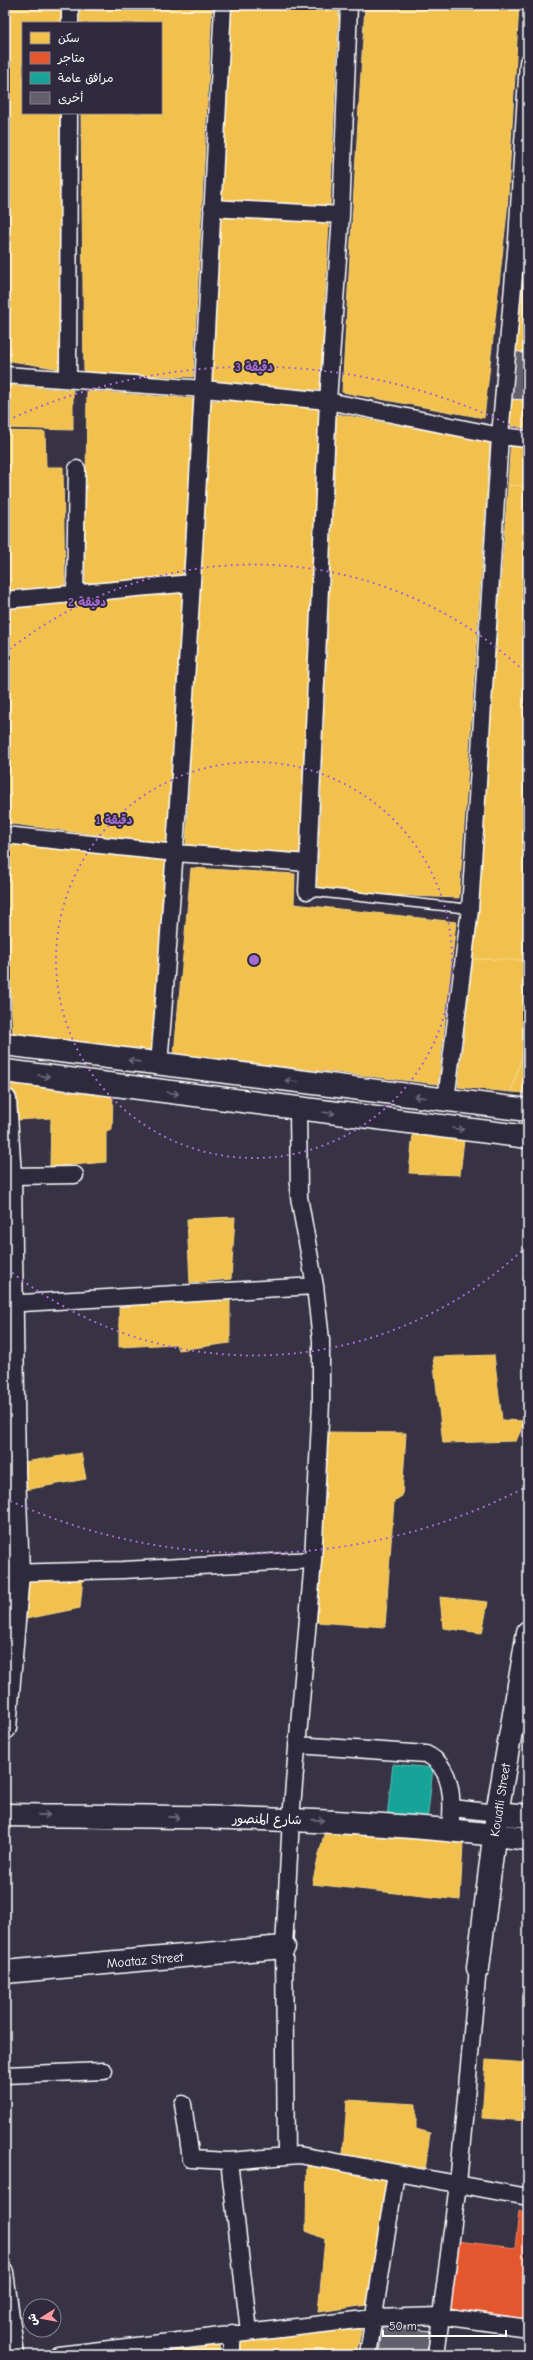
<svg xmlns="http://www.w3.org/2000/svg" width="533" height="2360" font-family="'Comic Neue','Playpen Sans Arabic',sans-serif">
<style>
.homes{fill:#f2c14e;stroke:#f6d483}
.shops{fill:#e4572e;stroke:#ec896d}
.public{fill:#17a398;stroke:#5dbfb7}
.building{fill:#635f6d;stroke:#fff}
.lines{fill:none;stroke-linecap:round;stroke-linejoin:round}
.lane-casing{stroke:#fff;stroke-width:11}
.street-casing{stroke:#fff;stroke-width:19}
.secondary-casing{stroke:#fff;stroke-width:25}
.lane{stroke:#2f2a3d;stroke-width:8}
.street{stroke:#2f2a3d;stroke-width:16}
.secondary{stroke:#2f2a3d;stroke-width:22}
.oneway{stroke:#6d6a77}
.ring{fill:none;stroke:#a36bd2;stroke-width:2;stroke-dasharray:2 4}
.labels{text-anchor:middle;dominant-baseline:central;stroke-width:4;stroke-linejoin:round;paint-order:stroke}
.street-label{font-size:13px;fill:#fff;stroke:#2f2a3d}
.centre{fill:#a36bd2;stroke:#2f2a3d;stroke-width:2}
.ring-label{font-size:12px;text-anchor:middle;font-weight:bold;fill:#a36bd2;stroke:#2f2a3d;stroke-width:4;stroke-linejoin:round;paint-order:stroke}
</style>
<rect width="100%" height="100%" fill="#373345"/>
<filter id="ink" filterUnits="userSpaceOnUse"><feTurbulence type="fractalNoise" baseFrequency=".025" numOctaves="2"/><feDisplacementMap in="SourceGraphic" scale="8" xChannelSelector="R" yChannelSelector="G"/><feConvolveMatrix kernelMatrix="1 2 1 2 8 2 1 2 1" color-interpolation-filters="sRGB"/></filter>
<g filter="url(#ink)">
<!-- homes -->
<path class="homes" d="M5,5H62V23H23V113H62L61,369L5,360Z
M80,5H212L193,377L84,373L81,113H161V23H80Z
M230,5H339L330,206L221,201Z
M365,5H519L507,212L484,418L342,392Z
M528,153V237H522Z
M219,215L329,221L320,390L210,384Z
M526,248L528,249V353L512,351Z
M5,385L73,390V430L5,428Z
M87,391L195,399L193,575L85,585Z
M509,399L528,400V428L509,426Z
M209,400L325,407L302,853L186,846Z
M337,414L490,442L459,898L317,892Z
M5,431L45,432L46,467H63L65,590L5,591Z
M511,437L528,441V486L508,485Z
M508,485L528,486V960L473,959Z
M183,593L169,844L5,823V608Z
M5,844L168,860L152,1050L13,1035L5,886Z
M191,868L295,874L294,904L456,922L438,1084L174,1054Z
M473,959L528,960L527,1039L511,1092L458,1087Z
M528,1013V1093L511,1092L527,1039Z
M11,1081L113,1094L112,1130L106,1132V1162L50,1167L51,1118L15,1120Z
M413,1133L464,1139L460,1175L409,1173Z
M235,1217L231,1279L190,1283L187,1219Z
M230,1298V1343L178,1350L176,1344L119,1347V1303Z
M494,1355L502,1420L525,1421L516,1441L443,1443L433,1357Z
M326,1432L406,1433L402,1496L394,1501L385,1627L317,1622Z
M81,1453L86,1479L24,1490V1462Z
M83,1578L80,1608L21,1620L27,1581Z
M440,1597L488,1602L482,1633L443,1628Z
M326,1826L463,1844L460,1900L312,1884Z
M486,2060L528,2063V2121L482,2118Z
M347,2100L416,2104V2129L430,2133L424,2178L343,2155Z
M307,2162L388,2176L367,2305L318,2312L325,2239L306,2231Z
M362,2327L356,2355H241L240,2340Z
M219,2341L220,2355H165V2347Z"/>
<!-- shops -->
<path class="shops" d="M519,2211L528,2212V2319L449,2309L457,2241L515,2248Z"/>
<!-- public -->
<path class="public" d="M393,1764L433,1768L427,1822L387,1817Z"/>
<!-- building -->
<path class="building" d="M512,351L528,353V400L509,399Z
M382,2325L430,2331L427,2355H379Z"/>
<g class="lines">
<defs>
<path id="lane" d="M307,891L470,909"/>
<path id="street" d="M70,23V5
M212,208L341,215
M5,375L204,389L328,401L500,436L528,439
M68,379L69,113
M75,594L77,469
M5,600L192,583
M5,835L176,853L308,863
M307,891L328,401L341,215L349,5
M159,1065C187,712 205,358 223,5
M446,1100L470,909L500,436L517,240L528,62
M10,1176L75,1175
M5,1301L22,1303L315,1286
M5,1573L123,1570L313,1560
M297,1745L426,1754C454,1767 453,1803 450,1829
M452,1808L497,1813
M5,2075L104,2071
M183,2104L191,2159L229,2161L249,2331
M286,2156L284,1947L291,1819L313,1560L321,1402V1340L315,1286L299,1197L298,1109
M229,2161L299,2155L528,2197
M5,2272L16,2355
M232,2333V2355
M58,2355L374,2318L441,2316L528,2328
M368,2355L396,2173
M436,2355L458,2184L478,1968"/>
<path id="secondary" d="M5,1044L528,1110
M5,1071L528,1137
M5,1100L10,1176L14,1473L18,1573L5,1728
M497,1813L528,1816
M5,1815C180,1817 355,1816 528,1839
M478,1968L497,1813L528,1632
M5,1972L284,1947"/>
</defs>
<!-- lane casing -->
<use href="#lane" class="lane-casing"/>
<!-- street casing -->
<use href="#street" class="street-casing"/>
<!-- secondary casing -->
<use href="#secondary" class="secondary-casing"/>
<!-- lane -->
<use href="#lane" class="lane"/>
<!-- street -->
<use href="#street" class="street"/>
<!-- secondary -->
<use href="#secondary" class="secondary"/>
</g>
<!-- one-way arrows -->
<defs><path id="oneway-shaft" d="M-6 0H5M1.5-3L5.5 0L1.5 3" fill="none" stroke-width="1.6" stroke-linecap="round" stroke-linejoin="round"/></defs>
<g class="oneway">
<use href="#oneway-shaft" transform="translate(134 1061) rotate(-172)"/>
<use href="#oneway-shaft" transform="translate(44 1076) rotate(8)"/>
<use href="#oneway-shaft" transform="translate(291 1081) rotate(-173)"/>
<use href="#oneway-shaft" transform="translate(173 1093) rotate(8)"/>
<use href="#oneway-shaft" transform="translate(420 1097) rotate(-173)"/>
<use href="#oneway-shaft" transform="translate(329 1113) rotate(7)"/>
<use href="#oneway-shaft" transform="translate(458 1129) rotate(7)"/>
<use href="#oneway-shaft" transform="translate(44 1815) rotate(1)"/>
<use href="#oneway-shaft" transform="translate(174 1817) rotate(1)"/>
<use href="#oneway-shaft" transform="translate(318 1820) rotate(4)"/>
</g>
</g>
<!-- distance rings -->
<g class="ring">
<circle cx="254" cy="960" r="198"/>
<path d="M526 1247A395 395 0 0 1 5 1267M5 653A395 395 0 0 1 526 673"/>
<path d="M528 1486A593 593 0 0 1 8 1500M8 420A593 593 0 0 1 528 434"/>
</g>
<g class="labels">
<!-- street labels -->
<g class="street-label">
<text transform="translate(500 1800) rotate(-81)">Kouatli Street</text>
<text transform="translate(267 1819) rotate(1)">شارع المنصور</text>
<text transform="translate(145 1960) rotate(-5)">Moataz Street</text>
</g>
</g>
<circle cx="254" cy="960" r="6" class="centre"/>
<g class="ring-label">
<text x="254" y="371">3 دقيقة</text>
<text x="87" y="606">2 دقيقة</text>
<text x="114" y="824">1 دقيقة</text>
</g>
<!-- margin -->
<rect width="533" height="2360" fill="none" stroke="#2f2a3d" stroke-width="20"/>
<rect x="10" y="10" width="513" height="2340" fill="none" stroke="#fff" stroke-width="1.5" filter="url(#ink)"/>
<!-- legend -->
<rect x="22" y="22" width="140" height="92" fill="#2f2a3d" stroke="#827f8b"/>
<rect x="30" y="32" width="20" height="12" fill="#f2c14e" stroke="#827f8b"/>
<text x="58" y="42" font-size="12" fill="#ffffff">سكن</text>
<rect x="30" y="52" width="20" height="12" fill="#e4572e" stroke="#827f8b"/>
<text x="58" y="62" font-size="12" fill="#ffffff">متاجر</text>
<rect x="30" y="72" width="20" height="12" fill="#17a398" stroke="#827f8b"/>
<text x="58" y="82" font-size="12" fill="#ffffff">مرافق عامة</text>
<rect x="30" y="92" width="20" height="12" fill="#635f6d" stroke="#827f8b"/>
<text x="58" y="102" font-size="12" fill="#ffffff">أخرى</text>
<!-- north arrow -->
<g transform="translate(42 2318) rotate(259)"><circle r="19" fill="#2f2a3d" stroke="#827f8b"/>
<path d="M0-3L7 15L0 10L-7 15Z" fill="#ff9aa2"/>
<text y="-6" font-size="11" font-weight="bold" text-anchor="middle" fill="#ffffff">ش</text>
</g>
<!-- scale -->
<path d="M383 2330v6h123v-6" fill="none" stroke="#ffffff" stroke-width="2"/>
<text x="389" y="2330" font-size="12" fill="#ffffff" stroke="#2f2a3d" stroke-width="3" paint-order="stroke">50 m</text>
</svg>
